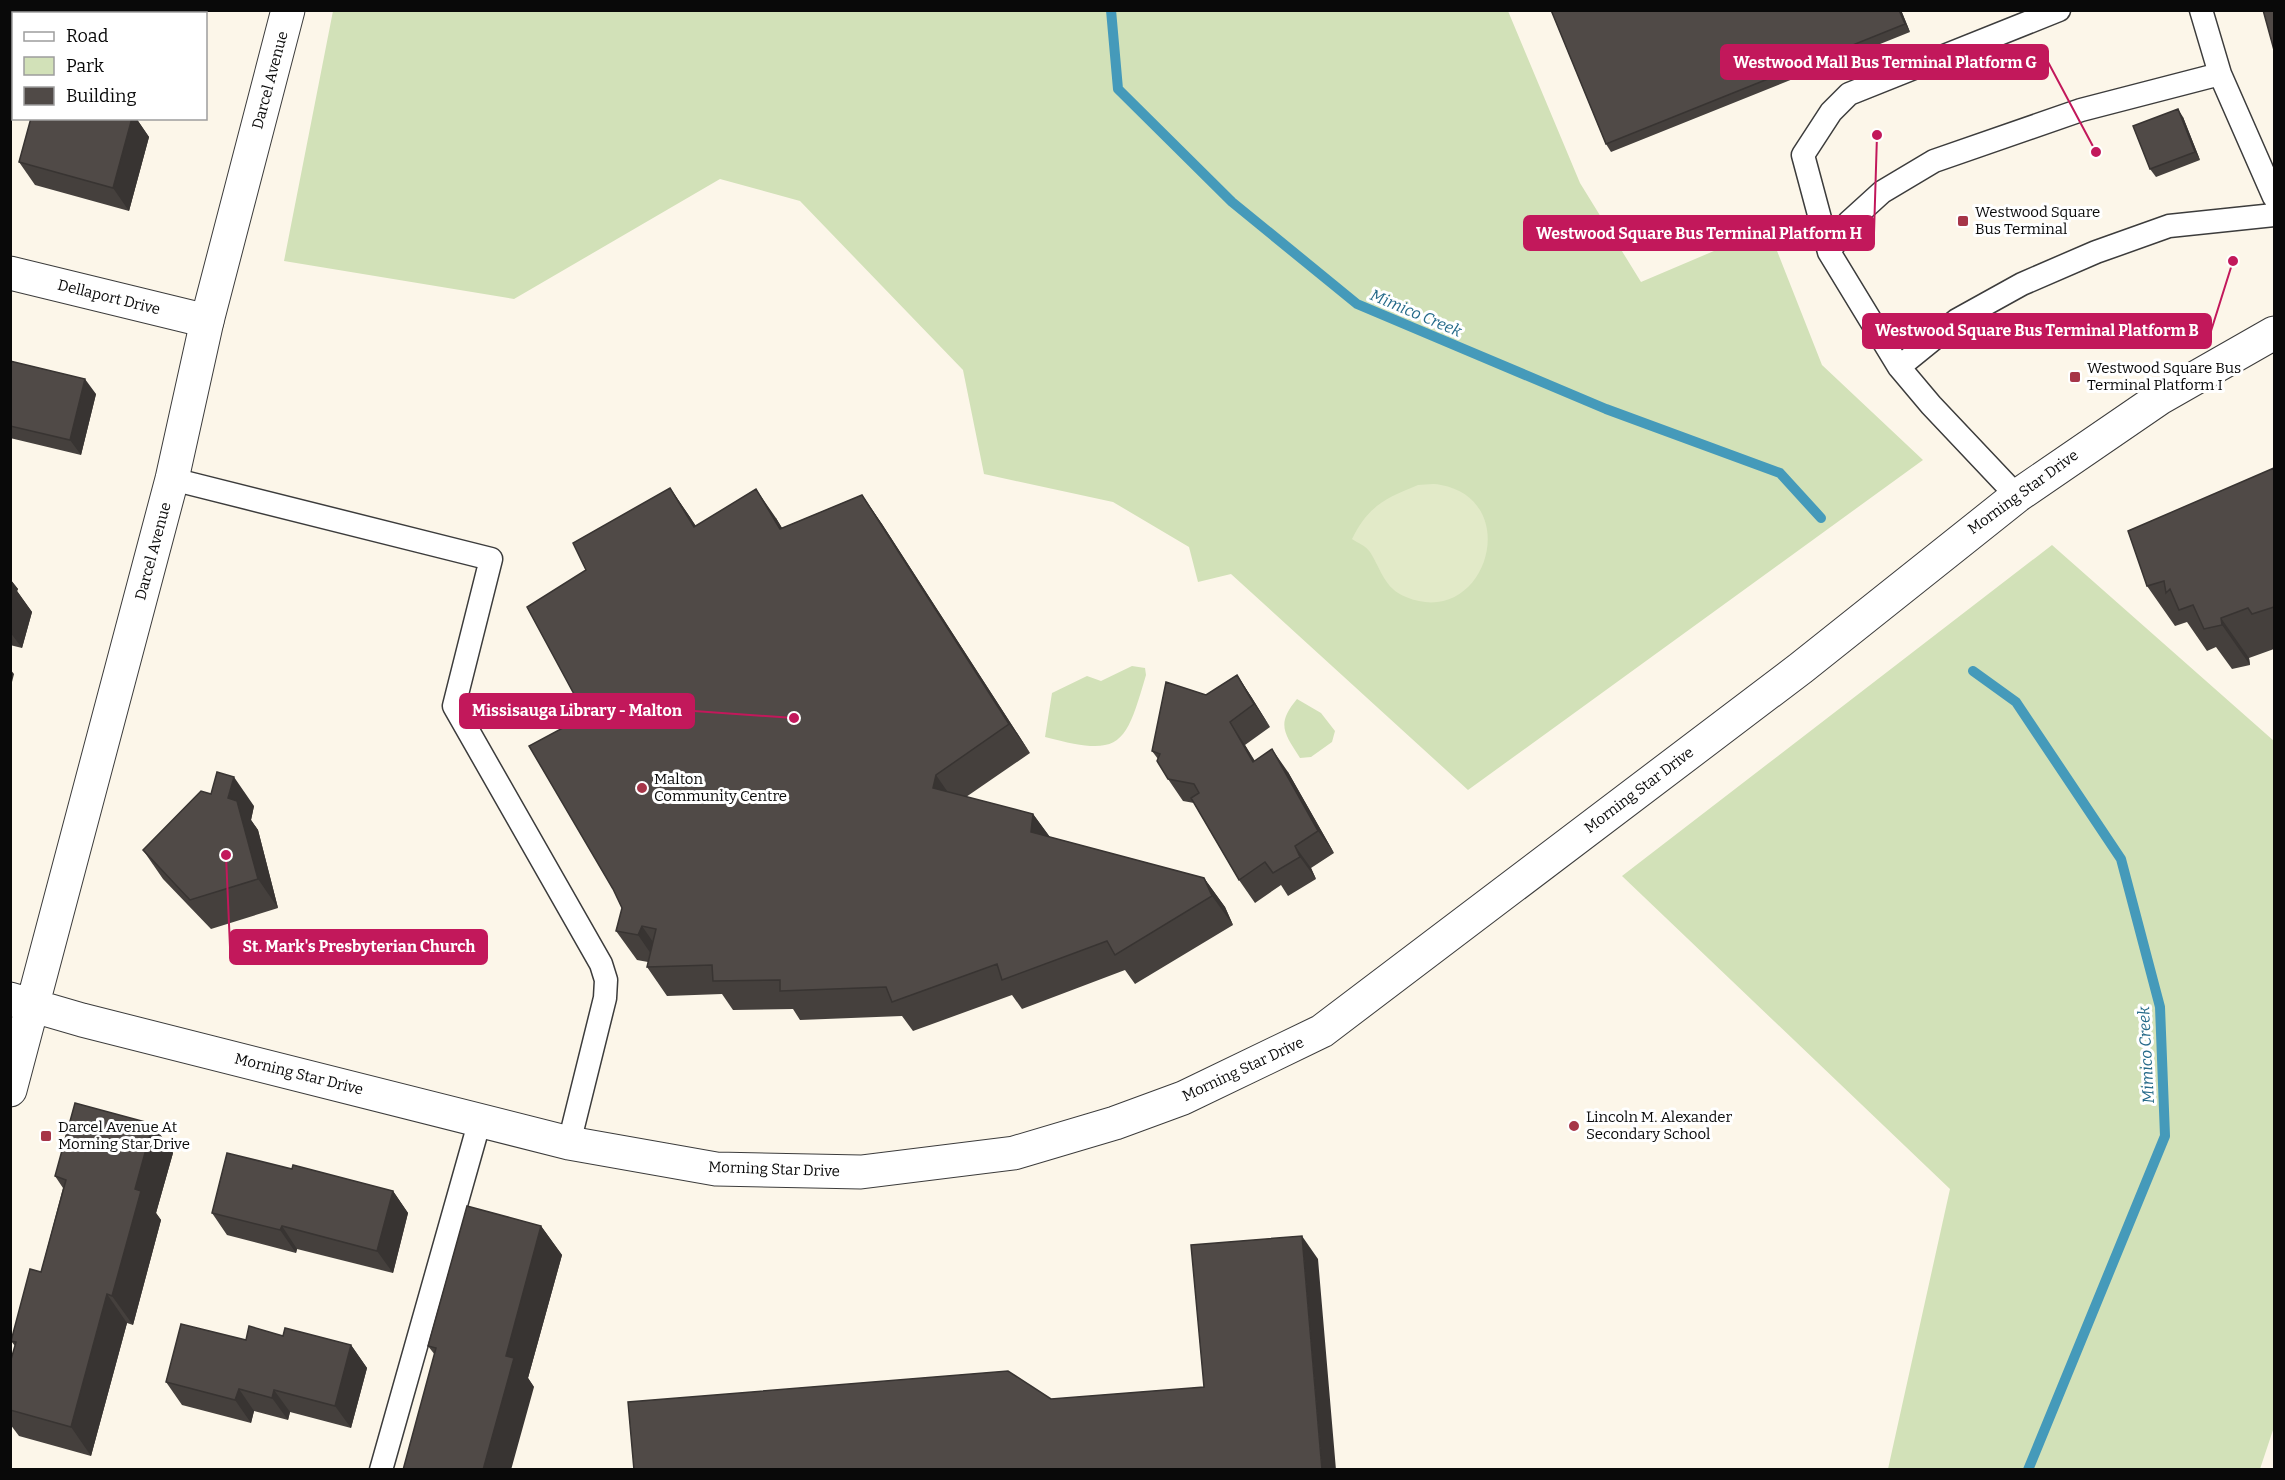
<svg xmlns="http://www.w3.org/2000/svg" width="2285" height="1480" font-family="Bitter,serif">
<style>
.park{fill:#d2e1b8}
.pitch{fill:#e2eac8}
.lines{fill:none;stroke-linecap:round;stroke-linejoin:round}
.stream{stroke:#459aba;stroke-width:10}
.service-casing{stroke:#3c3c3c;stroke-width:25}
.minor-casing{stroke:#3c3c3c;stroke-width:35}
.tertiary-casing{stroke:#3c3c3c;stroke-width:35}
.service{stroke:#fff;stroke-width:22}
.minor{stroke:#fff;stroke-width:33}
.tertiary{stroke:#fff;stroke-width:33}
.wall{fill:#45403d}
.shaded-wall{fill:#383432}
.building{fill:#504a47;stroke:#383432;stroke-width:1.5}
.poi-dot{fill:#a63548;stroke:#fff;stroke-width:2}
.labels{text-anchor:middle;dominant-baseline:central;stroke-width:6;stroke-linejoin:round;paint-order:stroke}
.street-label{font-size:15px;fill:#090909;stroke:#fff}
.poi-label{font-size:15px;fill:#090909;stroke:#fff;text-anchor:start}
.water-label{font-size:16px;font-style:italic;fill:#256a89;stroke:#fff}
.leader{fill:none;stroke:#c2185b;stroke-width:2}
.callout-dot{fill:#c2185b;stroke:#fff;stroke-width:2}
.callout{fill:#c2185b;stroke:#c2185b;stroke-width:2}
.callout-label{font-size:16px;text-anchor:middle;font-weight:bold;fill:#fff}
</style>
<rect width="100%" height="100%" fill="#fcf6e9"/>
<!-- park -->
<path class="park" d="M333,11H1508L1580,183L1641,282L1768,228L1822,365L1923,460L1468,790L1231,574L1198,582L1189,547L1113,502L984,474L963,370L800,201L720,179L514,299L284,261Z
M2052,545L2274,741V1427L2260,1469H1888L1950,1189L1622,876Z
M1132,666L1145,668L1146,675C1125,747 1121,757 1045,737L1052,693L1087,676L1101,681Z
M1297,699L1321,713L1335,731L1332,742L1311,757L1300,758C1284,733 1276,724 1297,699Z"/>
<!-- pitch -->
<path class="pitch" d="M1418,485C1425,485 1434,483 1441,485C1525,501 1485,630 1406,597C1384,588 1382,571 1370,552C1366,546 1358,543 1352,539C1368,506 1386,498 1418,485Z"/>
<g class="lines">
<!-- stream -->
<path class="stream" d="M1111,10L1118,89L1232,202L1357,304L1606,409L1780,473L1821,518
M1973,671L2016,702L2121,859L2160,1007L2165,1136L2028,1470"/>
<defs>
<path id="service" d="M2201,10L2220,74L2274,197
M1829,252L1849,222L1882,192L1934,161L2081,110L2220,74
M1899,367L1957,320L2022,284L2096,252L2169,226L2274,215
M172,479L491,559L454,706L601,964L606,980L605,998L569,1143
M2017,496L1931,405L1899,367L1829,252L1803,155L1831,112L1849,94L2059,10
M381,1470L480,1120"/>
<path id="minor" d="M10,273L207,321"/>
<path id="tertiary" d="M10,999L82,1020L569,1143L716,1169L861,1172L1014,1153L1115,1123L1183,1098L1322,1031L1801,668L2017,496L2160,398L2274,333
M10,1090L172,479L207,321L288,10"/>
</defs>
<!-- service casing -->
<use href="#service" class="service-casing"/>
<!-- minor casing -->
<use href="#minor" class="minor-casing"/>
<!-- tertiary casing -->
<use href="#tertiary" class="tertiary-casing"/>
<!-- service -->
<use href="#service" class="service"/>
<!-- minor -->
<use href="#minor" class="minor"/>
<!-- tertiary -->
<use href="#tertiary" class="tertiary"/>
</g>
<!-- wall -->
<path class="wall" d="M168,10H181L180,13Z
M1551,10H1901L1910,32L1611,152L1606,144Z
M2183,117L2200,160L2156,177L2150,169Z
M31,118H136L149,137L129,211L35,185L19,162Z
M10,361L96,394L81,455L10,438Z
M2274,468V649L2249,658L2250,665L2232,669L2216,647L2207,651L2187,622L2175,626L2147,586Z
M670,488L696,526L776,518L782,528L862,495L882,524L1030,753L966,797L1033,814L1050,837L1204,878L1225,907L1233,925L1135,984L1125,970L1022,1009L1012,995L913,1031L902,1016L800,1020L793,1009L733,1010L722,994L667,996L647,967L648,962L637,960L616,931L622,908L574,722L575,696L586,570Z
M10,579L18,589L17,591L32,612L22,648L10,645Z
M1237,675L1252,698L1270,727L1245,745L1255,761L1288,772L1334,853L1311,868L1316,879L1288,896L1281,885L1255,903L1239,880L1194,803L1183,801L1168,779L1158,759L1152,751L1206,695Z
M254,806L251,820L258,830L278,908L211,929L163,879L143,850Z
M153,1124L173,1153L156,1213L161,1220L133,1325L127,1323L91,1456L19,1436L10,1424V1363L15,1346L11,1341L41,1272L63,1188L55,1176Z
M292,1169L393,1191L408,1213L393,1273L297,1249L296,1253L227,1235L212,1213Z
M541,1226L562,1255L528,1378L534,1387L435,1355L428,1346Z
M283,1336L351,1345L367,1368L351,1428L290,1412L288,1420L254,1411L251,1423L182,1405L166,1382L246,1340Z"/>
<!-- shaded-wall -->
<path class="shaded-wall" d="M1899,10H1901L1910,32L1905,24Z
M2178,109L2183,117L2200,160L2195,152Z
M132,118H136L149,137L129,211L113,188Z
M85,379L96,394L81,455L70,440Z
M670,488L690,517L714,556L694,527Z
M756,489L776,518L800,558L780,529Z
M862,495L882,524L1030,753L1009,724Z
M10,579L18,589L17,591L32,612L22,648L10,632Z
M2221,618L2249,658L2250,665L2222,625Z
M10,669L14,674L10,690Z
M1237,675L1252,698L1270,727L1254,704Z
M1230,722L1245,745L1268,784L1253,762Z
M1272,749L1288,772L1334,853L1318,831Z
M936,775L956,804L933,788Z
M234,777L254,806L251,820L258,830L278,908L258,879L228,798Z
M1033,814L1054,843L1031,832Z
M1295,846L1311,868L1316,879L1300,857Z
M1204,878L1225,907L1233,925L1212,896Z
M642,926L662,955L658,964L638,935Z
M153,1124L173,1153L156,1213L161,1220L133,1325L112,1296L135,1189Z
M393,1191L408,1213L393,1273L377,1251Z
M282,1226L297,1249L296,1253L280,1230Z
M541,1226L562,1255L528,1378L534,1387L511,1470H483L506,1356Z
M1302,1236L1318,1259L1336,1470H1322Z
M107,1294L127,1323L91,1456L71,1427Z
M351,1345L367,1368L351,1428L335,1406Z
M239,1389L254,1411L251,1423L235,1400Z
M274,1390L290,1412L288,1420L272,1398Z"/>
<!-- building -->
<path class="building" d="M58,10H129L140,14H58Z
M1551,10H1899L1905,24L1606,144Z
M2263,10H2274V50Z
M2178,109L2195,152L2150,169L2133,126Z
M31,118H132L113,188L19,162Z
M10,361L85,379L70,440L10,426Z
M2274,468V607L2252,614L2248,608L2221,618L2222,625L2204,629L2193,605L2179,610L2170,589L2166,593L2164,581L2147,586L2128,531Z
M670,488L694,527L756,489L780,529L862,495L1009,724L936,775L933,788L1033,814L1031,832L1204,878L1212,896L1115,955L1107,941L1002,980L997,964L892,1002L886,987L780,991V980L713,981L712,965L647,967L656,929L642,926L638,935L616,931L622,908L613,889L529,746L574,722L564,703L575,696L527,607L586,570L573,543Z
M1237,675L1254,704L1230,722L1253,762L1272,749L1318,831L1295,846L1300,857L1273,873L1265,862L1239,880L1191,798L1199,793L1194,784L1168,779L1157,761L1160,754L1152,751L1166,682L1206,695Z
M217,772L234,777L228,798L237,801L258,879L190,900L143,850L201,791L211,794Z
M75,1103L153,1124L135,1189L141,1191L112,1296L107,1294L71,1427L10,1410V1363L16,1342L11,1341L30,1269L41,1272L66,1180L55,1176Z
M227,1153L292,1169L293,1165L393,1191L377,1251L282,1226L280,1230L212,1213Z
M467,1206L541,1226L506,1356L514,1358L483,1470H403L436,1348L428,1346Z
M1302,1236L1322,1470H634L628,1402L1008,1371L1051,1399L1204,1387L1191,1245Z
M181,1324L246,1340L249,1326L283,1336L285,1328L351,1345L335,1406L274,1390L272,1398L239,1389L235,1400L166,1382Z"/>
<!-- markers -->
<g class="poi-dot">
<rect x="1957" y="215" width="12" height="12" rx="3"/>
<rect x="2069" y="371" width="12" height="12" rx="3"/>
<circle cx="642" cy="788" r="6"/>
<circle cx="1574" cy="1126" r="6"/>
<rect x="40" y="1130" width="12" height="12" rx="3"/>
</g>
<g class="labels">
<!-- street labels -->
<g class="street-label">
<text transform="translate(270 80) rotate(-75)">Darcel Avenue</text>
<text transform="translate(109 297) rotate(14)">Dellaport Drive</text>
<text transform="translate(2023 492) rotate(-36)">Morning Star Drive</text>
<text transform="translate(153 551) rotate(-75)">Darcel Avenue</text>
<text transform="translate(1639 790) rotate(-37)">Morning Star Drive</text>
<text transform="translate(1243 1069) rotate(-25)">Morning Star Drive</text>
<text transform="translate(299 1074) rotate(14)">Morning Star Drive</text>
<text transform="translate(774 1169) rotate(2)">Morning Star Drive</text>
</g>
<!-- poi labels -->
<g class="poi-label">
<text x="1975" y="212">Westwood Square<tspan x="1975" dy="17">Bus Terminal</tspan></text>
<text x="2087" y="368">Westwood Square Bus<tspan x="2087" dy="17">Terminal Platform I</tspan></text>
<text x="654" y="779">Malton<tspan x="654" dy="17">Community Centre</tspan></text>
<text x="1586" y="1117">Lincoln M. Alexander<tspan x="1586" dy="17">Secondary School</tspan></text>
<text x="58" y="1127">Darcel Avenue At<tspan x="58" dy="17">Morning Star Drive</tspan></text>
</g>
<!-- water labels -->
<g class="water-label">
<text transform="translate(1416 313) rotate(23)">Mimico Creek</text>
<text transform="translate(2146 1055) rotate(-93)">Mimico Creek</text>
</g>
</g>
<!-- callouts -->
<path class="leader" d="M2096 152L2048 62M1877 135L1874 233M2233 261L2211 331M794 718L694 711M226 855L230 947"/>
<g class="callout-dot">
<circle cx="2096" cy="152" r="6"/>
<circle cx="1877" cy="135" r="6"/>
<circle cx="2233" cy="261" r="6"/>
<circle cx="794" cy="718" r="6"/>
<circle cx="226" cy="855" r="6"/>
</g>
<g class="callout">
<rect x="1721" y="45" width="327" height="34" rx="6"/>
<rect x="1524" y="216" width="350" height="34" rx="6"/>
<rect x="1863" y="314" width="348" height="34" rx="6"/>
<rect x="460" y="694" width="234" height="34" rx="6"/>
<rect x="230" y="930" width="257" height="34" rx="6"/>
</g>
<g class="callout-label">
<text x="1885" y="68">Westwood Mall Bus Terminal Platform G</text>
<text x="1699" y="239">Westwood Square Bus Terminal Platform H</text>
<text x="2037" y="336">Westwood Square Bus Terminal Platform B</text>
<text x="577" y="716">Missisauga Library - Malton</text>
<text x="359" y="952">St. Mark's Presbyterian Church</text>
</g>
<!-- border -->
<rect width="2285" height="1480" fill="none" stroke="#090909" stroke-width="24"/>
<!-- legend -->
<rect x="12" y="12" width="195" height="108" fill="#ffffff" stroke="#9d9d9d" stroke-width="1.5"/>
<rect x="24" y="32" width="30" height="9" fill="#ffffff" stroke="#9d9d9d" stroke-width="1.5"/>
<text x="66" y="42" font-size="18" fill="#090909">Road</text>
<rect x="24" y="57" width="30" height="18" fill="#d2e1b8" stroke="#9d9d9d" stroke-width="1.5"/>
<text x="66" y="72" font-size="18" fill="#090909">Park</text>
<rect x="24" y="87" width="30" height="18" fill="#504a47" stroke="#9d9d9d" stroke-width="1.5"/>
<text x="66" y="102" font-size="18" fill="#090909">Building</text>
</svg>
